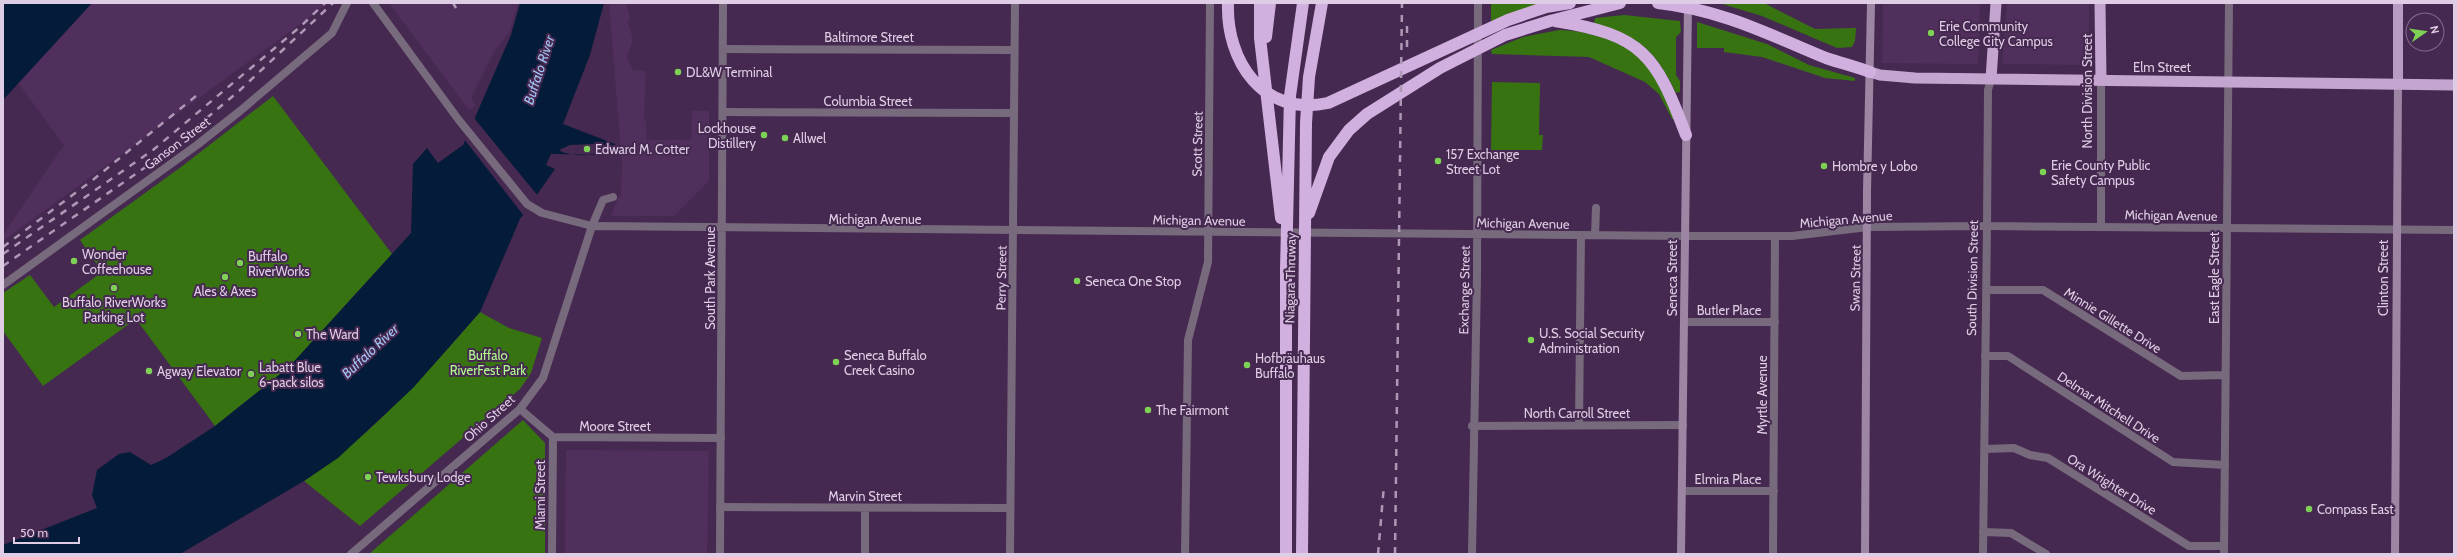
<svg xmlns="http://www.w3.org/2000/svg" width="2457" height="557" font-family="Cabin,sans-serif">
<style>
.built{fill:#512f5d}
.green{fill:#377311}
.water{fill:#041b39;fill-rule:evenodd}
.pier{fill:#462950}
.lines{fill:none;stroke-linecap:round;stroke-linejoin:round}
.minor{stroke:#786a7d;stroke-width:8}
.tertiary{stroke:#786a7d;stroke-width:8}
.secondary{stroke:#9c86a4;stroke-width:8}
.primary{stroke:#b89bc2;stroke-width:10}
.trunk{stroke:#c4a5d0;stroke-width:11}
.motorway{stroke:#d1afde;stroke-width:12}
.rail{stroke:#ad98b5;stroke-width:2.5;stroke-dasharray:7 7;stroke-linecap:butt}
.poi-dot{fill:#7dd154;stroke:#462950;stroke-width:1.5}
.labels{text-anchor:middle;dominant-baseline:central;stroke-width:4;stroke-linejoin:round;paint-order:stroke}
.poi-label{font-size:13px;fill:#decde5;stroke:#462950;text-anchor:start}
.street-label{font-size:13px;fill:#decde5;stroke:#462950}
.park-label{font-size:13px;fill:#b0fa8f;stroke:#462950}
.water-label{font-size:14px;font-style:italic;fill:#a2c4f5;stroke:#462950}
</style>
<rect width="100%" height="100%" fill="#462950"/>
<!-- built -->
<path class="built" d="M92,3H329L3,241V235L64,145L18,83Z
M389,3H518L510,31L495,50L471,98L476,105L469,110Z
M609,3H626L630,17L628,23L633,39L627,57L633,70L646,71L644,121H646V140H691L692,111H709V181L674,216H611L619,196H621L622,163Z
M1883,3H1980L1978,64L1882,63Z
M2007,3H2089V65L2002,64Z
M566,450L709,451L707,554H565Z"/>
<!-- green -->
<path class="green" d="M1491,3H1540L1491,21Z
M1719,3H1764L1815,29L1856,28L1855,41L1852,47L1837,48L1762,16Z
M1624,15L1680,21L1681,32L1676,37V75L1680,81V92L1676,93C1655,49 1639,37 1594,23L1595,18Z
M1697,22L1767,44L1809,65L1855,78V81L1825,78L1762,57L1724,52V48H1697Z
M1559,30C1594,31 1637,44 1656,76C1663,90 1669,105 1675,119H1672L1659,94L1645,82L1589,57L1492,54L1491,50L1523,37Z
M1492,82L1540,83L1539,135H1543L1542,150H1491Z
M273,96L392,254L289,367L215,426L136,319L43,386L3,331V293L30,275L54,307L102,272L80,240L181,167Z
M480,312L509,328L542,338L531,373L520,389L360,526L304,481C372,435 426,374 480,312Z
M523,420L545,443V554H369Z"/>
<!-- water -->
<path class="water" d="M3,3H92L3,100Z
M520,3H604L590,55L563,124L615,144L612,155L551,154L546,165L555,169L520,219L480,312L413,388L338,458L304,481L180,554H3V545L97,508L92,495L97,470L119,454L130,452L151,465L166,458L215,426L289,367L392,254L411,233L413,164L427,148L438,163L463,145L511,35ZM594,144L604,145L605,149C597,157 568,157 559,150L570,145Z"/>
<!-- pier -->
<path class="pier" d="M474,118L538,196L524,216L464,139Z"/>
<g class="lines">
<!-- minor -->
<path class="minor" d="M373,3L458,119L527,204L542,213L592,226L603,200L613,197
M723,49L1014,50
M723,112L1013,113
M1595,235L1596,208
M3,285L197,145L240,111L332,33L347,3
M1986,290H2043L2181,376L2225,375
M1684,322H1775
M1985,356H2008L2173,462L2225,465
M520,409L553,437L721,438
M1985,449L2014,448L2030,455L2048,458L2189,546H2224
M1683,491H1774
M720,507L1010,508
M1983,532L2011,533L2046,554
M552,554L553,437
M865,554V508
M1010,554L1015,3
M1185,554L1188,340L1208,262L1210,3
M1773,554L1775,236
M1983,554L1987,226
M2224,554L2229,3"/>
<!-- tertiary -->
<path class="tertiary" d="M2101,80V227
M1987,226L1988,90L1991,79
M1579,425L1581,235
M1472,426L1683,425
M351,554L520,409L543,378L592,226L1684,236H1792L1868,227L1987,226L2454,230
M720,554L723,3
M1472,554L1477,277L1478,3"/>
<!-- secondary -->
<path class="secondary" d="M1681,554L1688,4
M1865,554L1867,191L1871,3
M2395,554L2398,83"/>
<!-- primary -->
<path class="primary" d="M2398,83V3"/>
<!-- trunk -->
<path class="trunk" d="M2100,3L2101,80
M1870,72L1880,75L1915,78L2454,85
M1991,79L1996,3"/>
<!-- motorway -->
<path class="motorway" d="M1228,3C1226,61 1263,117 1328,103L1508,20L1546,7L1570,3
M1260,3V38L1281,218
M1658,3C1722,10 1768,34 1826,58C1841,63 1856,67 1870,72
M1555,21C1643,35 1656,55 1686,135
M1266,37L1270,3
M1309,213L1329,157L1349,130L1367,114L1440,68L1505,35L1550,21L1620,3
M1286,554V269L1290,96L1303,3
M1302,554L1306,123L1309,77L1322,3"/>
<!-- rail -->
<path class="rail" d="M453,3L456,8
M1407,47V19
M3,247L94,179L196,96
M3,254L153,150L301,26L325,3
M3,266L160,157L239,91L333,3
M1378,554L1384,485
M1395,554L1402,3"/>
</g>
<!-- markers -->
<g class="poi-dot">
<circle cx="1931" cy="33" r="4"/>
<circle cx="678" cy="72" r="4"/>
<circle cx="764" cy="135" r="4"/>
<circle cx="785" cy="138" r="4"/>
<circle cx="587" cy="149" r="4"/>
<circle cx="1438" cy="161" r="4"/>
<circle cx="1824" cy="166" r="4"/>
<circle cx="2043" cy="172" r="4"/>
<circle cx="74" cy="261" r="4"/>
<circle cx="240" cy="263" r="4"/>
<circle cx="225" cy="277" r="4"/>
<circle cx="1077" cy="281" r="4"/>
<circle cx="114" cy="288" r="4"/>
<circle cx="298" cy="334" r="4"/>
<circle cx="1531" cy="340" r="4"/>
<circle cx="836" cy="362" r="4"/>
<circle cx="1247" cy="365" r="4"/>
<circle cx="149" cy="371" r="4"/>
<circle cx="251" cy="374" r="4"/>
<circle cx="1148" cy="410" r="4"/>
<circle cx="368" cy="477" r="4"/>
<circle cx="2309" cy="509" r="4"/>
</g>
<g class="labels">
<!-- poi labels -->
<g class="poi-label">
<text x="1939" y="26">Erie Community<tspan x="1939" dy="15">College City Campus</tspan></text>
<text x="686" y="72">DL&amp;W Terminal</text>
<text x="756" y="128" text-anchor="end">Lockhouse<tspan x="756" dy="15">Distillery</tspan></text>
<text x="793" y="138">Allwel</text>
<text x="595" y="149">Edward M. Cotter</text>
<text x="1446" y="154">157 Exchange<tspan x="1446" dy="15">Street Lot</tspan></text>
<text x="2051" y="165">Erie County Public<tspan x="2051" dy="15">Safety Campus</tspan></text>
<text x="1832" y="166">Hombre y Lobo</text>
<text x="82" y="254">Wonder<tspan x="82" dy="15">Coffeehouse</tspan></text>
<text x="248" y="256">Buffalo<tspan x="248" dy="15">RiverWorks</tspan></text>
<text x="1085" y="281">Seneca One Stop</text>
<text x="225" y="291" text-anchor="middle">Ales &amp; Axes</text>
<text x="114" y="302" text-anchor="middle">Buffalo RiverWorks<tspan x="114" dy="15">Parking Lot</tspan></text>
<text x="1539" y="333">U.S. Social Security<tspan x="1539" dy="15">Administration</tspan></text>
<text x="306" y="334">The Ward</text>
<text x="844" y="355">Seneca Buffalo<tspan x="844" dy="15">Creek Casino</tspan></text>
<text x="1255" y="358">Hofbräuhaus<tspan x="1255" dy="15">Buffalo</tspan></text>
<text x="259" y="367">Labatt Blue<tspan x="259" dy="15">6-pack silos</tspan></text>
<text x="157" y="371">Agway Elevator</text>
<text x="1156" y="410">The Fairmont</text>
<text x="376" y="477">Tewksbury Lodge</text>
<text x="2317" y="509">Compass East</text>
</g>
<!-- street labels -->
<g class="street-label">
<text x="869" y="37">Baltimore Street</text>
<text x="2162" y="67">Elm Street</text>
<text transform="translate(2087 91) rotate(-90)">North Division Street</text>
<text x="868" y="101">Columbia Street</text>
<text transform="translate(177 143) rotate(-37)">Ganson Street</text>
<text transform="translate(1197 144) rotate(-89)">Scott Street</text>
<text transform="translate(2171 215) rotate(1)">Michigan Avenue</text>
<text x="875" y="219">Michigan Avenue</text>
<text transform="translate(1846 219) rotate(-5)">Michigan Avenue</text>
<text transform="translate(1199 220) rotate(1)">Michigan Avenue</text>
<text transform="translate(1523 223) rotate(1)">Michigan Avenue</text>
<text transform="translate(710 278) rotate(-90)">South Park Avenue</text>
<text transform="translate(1001 278) rotate(-89)">Perry Street</text>
<text transform="translate(1290 278) rotate(-89)">Niagara Thruway</text>
<text transform="translate(1672 278) rotate(-90)">Seneca Street</text>
<text transform="translate(1855 278) rotate(-89)">Swan Street</text>
<text transform="translate(1972 278) rotate(-89)">South Division Street</text>
<text transform="translate(2214 278) rotate(-90)">East Eagle Street</text>
<text transform="translate(2383 278) rotate(-90)">Clinton Street</text>
<text transform="translate(1464 290) rotate(-89)">Exchange Street</text>
<text x="1729" y="310">Butler Place</text>
<text transform="translate(2113 320) rotate(32)">Minnie Gillette Drive</text>
<text transform="translate(1762 395) rotate(-90)">Myrtle Avenue</text>
<text transform="translate(2109 407) rotate(33)">Delmar Mitchell Drive</text>
<text x="1577" y="413">North Carroll Street</text>
<text transform="translate(489 418) rotate(-42)">Ohio Street</text>
<text x="615" y="426">Moore Street</text>
<text x="1728" y="479">Elmira Place</text>
<text transform="translate(2112 484) rotate(32)">Ora Wrighter Drive</text>
<text transform="translate(540 495) rotate(-90)">Miami Street</text>
<text x="865" y="496">Marvin Street</text>
</g>
<!-- park labels -->
<g class="park-label">
<text x="488" y="355">Buffalo<tspan x="488" dy="15">RiverFest Park</tspan></text>
</g>
<!-- water labels -->
<g class="water-label">
<text transform="translate(539 70) rotate(-72)">Buffalo River</text>
<text transform="translate(370 351) rotate(-43)">Buffalo River</text>
</g>
</g>
<!-- border -->
<rect width="2457" height="557" fill="none" stroke="#decde5" stroke-width="8"/>
<!-- north arrow -->
<g transform="translate(2425 32) rotate(77)"><circle r="19" fill="#462950" stroke="#836b8c"/>
<path d="M0-3L7 15L0 10L-7 15Z" fill="#7dd154"/>
<text y="-6" font-size="11" font-weight="bold" text-anchor="middle" fill="#decde5">N</text>
</g>
<!-- scale -->
<path d="M14 537v6h65v-6" fill="none" stroke="#decde5" stroke-width="2"/>
<text x="20" y="537" font-size="12" fill="#decde5" stroke="#462950" stroke-width="3" paint-order="stroke">50 m</text>
</svg>
